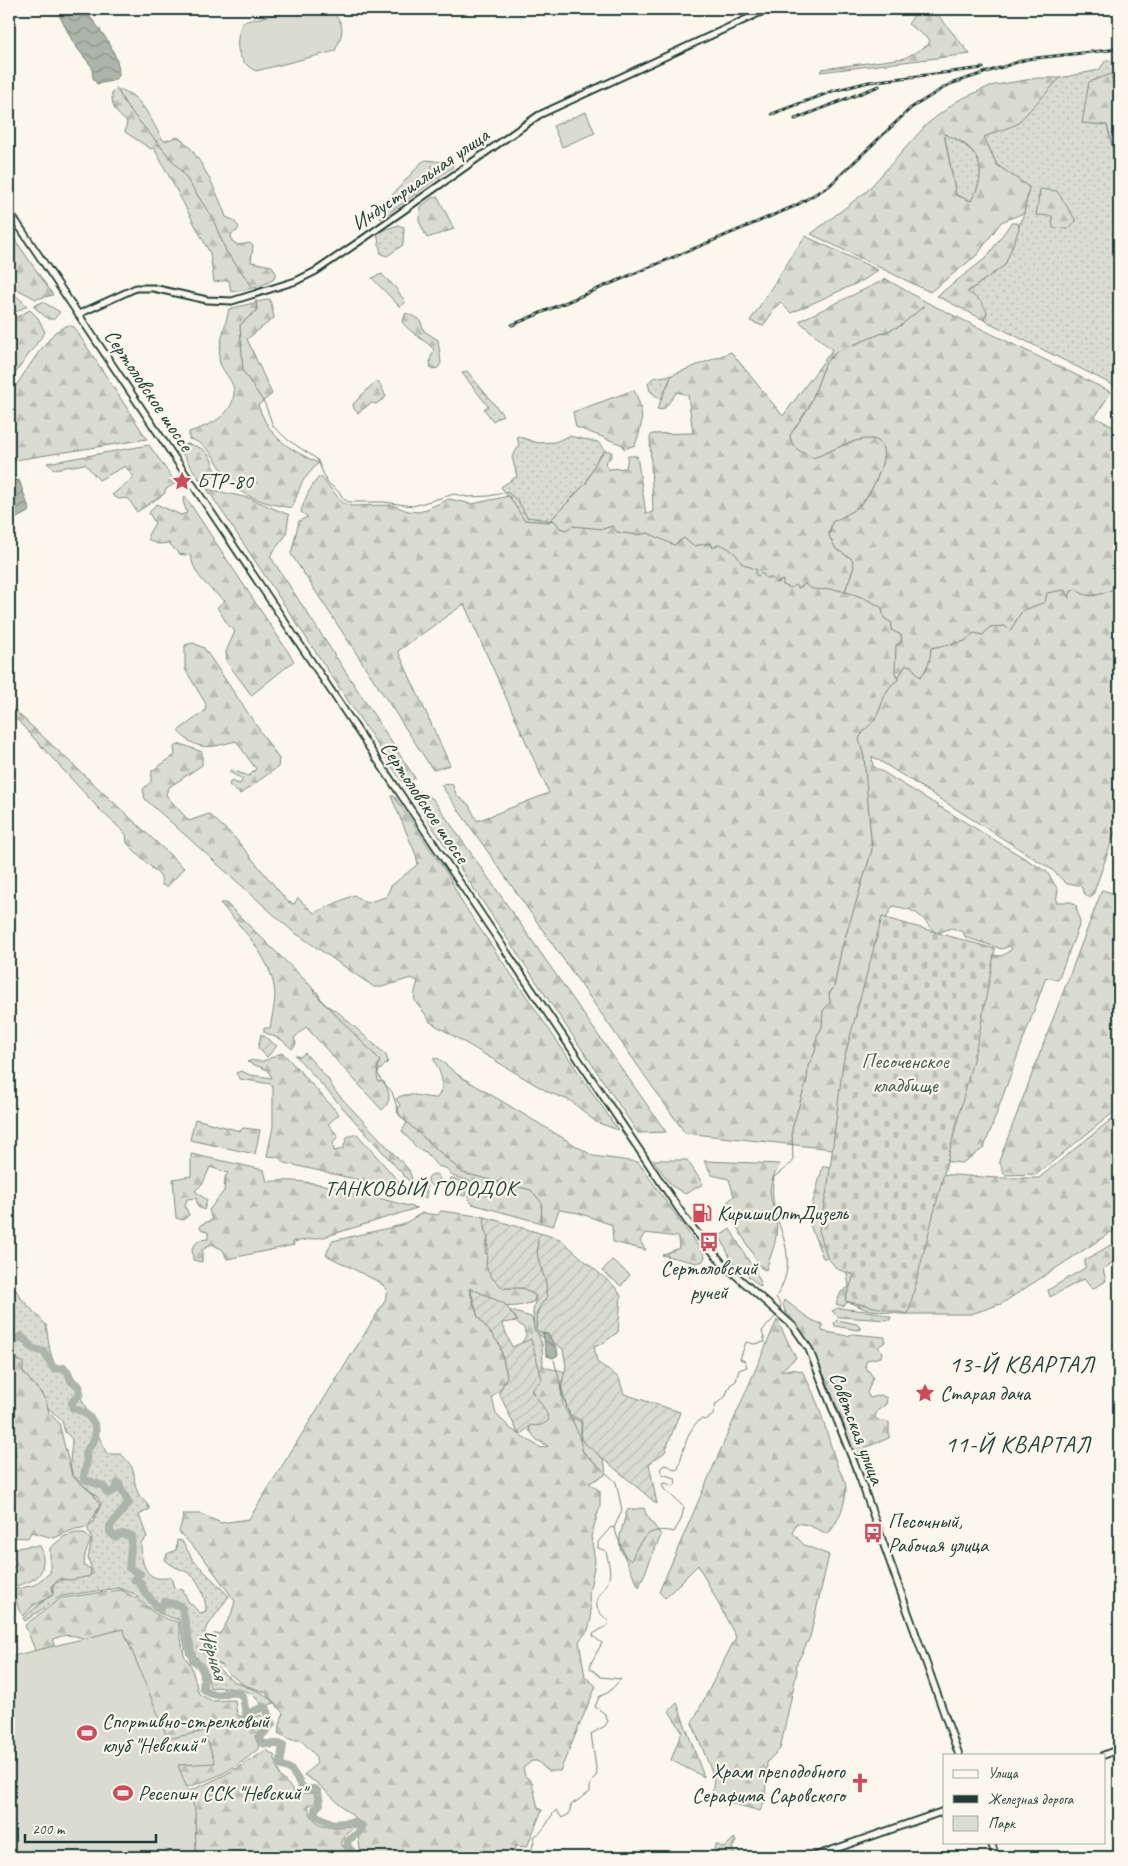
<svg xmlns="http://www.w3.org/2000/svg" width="1128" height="1866" font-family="Caveat,sans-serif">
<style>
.grass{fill:url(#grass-dots);stroke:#7d8c82}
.forest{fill:url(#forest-firs);stroke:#7d8c82;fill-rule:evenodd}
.cemetery{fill:url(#cemetery-stones);stroke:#7d8c82}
.park{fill:#dbdcd1;stroke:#7d8c82}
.garden{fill:url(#garden-furrows);stroke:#7d8c82}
.water{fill:url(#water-waves);stroke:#74847b}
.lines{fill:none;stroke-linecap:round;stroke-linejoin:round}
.stream{stroke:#74847b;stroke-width:1}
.river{stroke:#adb4aa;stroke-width:8}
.tertiary-casing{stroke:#1f3d34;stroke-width:9}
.secondary-casing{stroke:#1f3d34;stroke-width:9}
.tertiary{stroke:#fbf7ec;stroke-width:5}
.secondary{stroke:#fbf7ec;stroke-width:5.5}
.rail-casing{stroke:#1f3d34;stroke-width:3}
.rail{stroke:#fbf7ec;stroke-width:1;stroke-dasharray:4;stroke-linecap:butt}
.labels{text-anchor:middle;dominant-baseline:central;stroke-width:4.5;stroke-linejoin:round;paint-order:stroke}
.street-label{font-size:21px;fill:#1f3d34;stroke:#fbf7ec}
.poi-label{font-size:21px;fill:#1f3d34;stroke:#fbf7ec;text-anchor:start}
.park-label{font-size:21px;fill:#455d53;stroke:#fbf7ec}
.neighbourhood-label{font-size:22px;letter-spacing:1px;fill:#1f3d34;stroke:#fbf7ec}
.water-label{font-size:22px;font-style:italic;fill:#425b52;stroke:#fbf7ec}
.quarter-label{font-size:24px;letter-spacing:1px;fill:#1f3d34;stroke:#fbf7ec}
</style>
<defs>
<pattern id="grass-dots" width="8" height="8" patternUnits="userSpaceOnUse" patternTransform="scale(1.25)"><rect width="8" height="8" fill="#dbdcd1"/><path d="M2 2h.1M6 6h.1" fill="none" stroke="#bcbeb4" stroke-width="1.8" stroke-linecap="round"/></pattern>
<pattern id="forest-firs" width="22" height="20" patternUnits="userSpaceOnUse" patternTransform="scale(1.25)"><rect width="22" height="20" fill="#dbdcd1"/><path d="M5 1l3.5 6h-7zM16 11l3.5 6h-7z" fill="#bcbeb4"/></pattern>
<pattern id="cemetery-stones" width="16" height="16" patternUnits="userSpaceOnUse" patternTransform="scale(1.25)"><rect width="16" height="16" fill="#dbdcd1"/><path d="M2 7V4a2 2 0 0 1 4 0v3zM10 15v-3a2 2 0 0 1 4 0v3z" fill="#bcbeb4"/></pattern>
<pattern id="garden-furrows" width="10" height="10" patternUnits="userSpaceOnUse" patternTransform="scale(1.25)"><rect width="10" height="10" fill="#dbdcd1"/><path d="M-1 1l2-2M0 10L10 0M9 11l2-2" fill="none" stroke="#bcbeb4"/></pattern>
<pattern id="water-waves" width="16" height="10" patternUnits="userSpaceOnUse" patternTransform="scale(1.25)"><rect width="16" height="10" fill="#adb4aa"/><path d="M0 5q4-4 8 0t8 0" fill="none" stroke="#8c948b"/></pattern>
</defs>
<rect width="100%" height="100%" fill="#fbf7ec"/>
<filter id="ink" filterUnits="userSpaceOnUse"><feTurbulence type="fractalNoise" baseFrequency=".02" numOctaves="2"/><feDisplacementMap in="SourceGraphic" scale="10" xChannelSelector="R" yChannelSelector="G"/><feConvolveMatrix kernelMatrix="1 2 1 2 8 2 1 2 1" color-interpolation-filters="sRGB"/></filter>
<g filter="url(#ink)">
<!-- grass -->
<path class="grass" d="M1106,60L1119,61V107L1111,74L1082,123L1107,125L1113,150L1119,149V388L984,320L987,312L966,293L1005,265L1024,213L1029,187L997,165L984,137L1017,123L1060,78L1099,70Z
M944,133C978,149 991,167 971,201L956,195Z
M398,225L404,227L403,245L387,256L381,254L377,233Z
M467,371L503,415L493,421L484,409L488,406L462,373Z
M672,375L661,400L650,391L648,383L653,378Z
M517,436L538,443L555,442L569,436L598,442L605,451L598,458L586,483L549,522L524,520L501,487L517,476L512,457L519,446Z
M420,1179L427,1186L426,1198L422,1197L412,1186Z
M9,1278L20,1297L46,1325L50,1351L55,1366L71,1373L80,1386L81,1398L107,1454H121C141,1474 130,1474 138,1493C141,1499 147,1502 150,1509L139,1515L147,1537L141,1543C141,1563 145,1584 171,1577L174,1588L183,1590L188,1601L200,1613L206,1611C206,1599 200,1581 190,1574C183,1569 175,1569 165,1560L167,1554L176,1550L177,1540L182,1541L193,1560L229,1596L205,1630L203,1652C207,1659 227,1677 234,1681C250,1690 262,1689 274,1703L264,1707C260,1703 257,1699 253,1695C247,1689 218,1686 210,1688L207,1672L194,1654L187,1655L179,1620L161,1614L148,1607L134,1594L119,1588L61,1596L25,1621L23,1618L53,1593L54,1584L62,1580L93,1574L88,1558L92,1539L87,1527L93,1522L101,1504C96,1490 78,1486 72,1472C68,1461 72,1450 72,1439L65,1432L62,1421L48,1408L42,1394L23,1374L18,1359L9,1358Z"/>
<!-- forest -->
<path class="forest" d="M919,9H933L970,54L820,72L822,69L905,58L928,45L930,40L908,24Z
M1111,74L1119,107V149L1114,151L1107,125L1082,123L1089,82Z
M1038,78H1060L1017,124L984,137L997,165L1029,187L1024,213L1001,222L977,255L930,292L811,234L867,191L927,124L957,101L990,86ZM944,134C979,145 990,170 971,201L956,195Z
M117,89C141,93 151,120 162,139L165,141L177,137C196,145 220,198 226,217L233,220L239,227L237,231L231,234L232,241L238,245L250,243L253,246L251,262L272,266L276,273L273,280L258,287L231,292L229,280L214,282L210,253L154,148L151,149L125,132L127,122C116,113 111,107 112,92Z
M426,160L451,163L453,167L381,219L378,212L383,205L422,162Z
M1040,189L1057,191L1076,221L1068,229L1053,228L1052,216L1036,215Z
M438,197L454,229L427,238L419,221L420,207L432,198Z
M1011,223H1018L1019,229L1005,265L967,292C978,298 982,301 987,312L984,320L937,296L986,258Z
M12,235L53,295L36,299L9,285V236Z
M805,236L878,270L864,280L791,313L780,302L763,326L750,321Z
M382,274C386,280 390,281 394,286C398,291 399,295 404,299L405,303L400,307L372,278Z
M886,279L922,300L1111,392L1095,417L1119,430V820L1093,895L1090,898L1085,894L1080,885L1067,884L1051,869L872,756L873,766L1047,872L1058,890L1056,902H1071L1076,905L1080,923L1058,980L1046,977L984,1148L962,1163L685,1133L441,785L452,784L457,796L469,805L477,821L549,793L464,604L398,651L450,765L433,770L291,554L299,521L308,517L301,512C304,500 311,485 320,476L342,502L351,506L392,505L408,511L420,512L449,499L472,504L509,496L524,520L549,522L586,483L598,458L605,451H611L612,456L605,463L608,469L626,468L628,456H637L646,514L653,512L650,438L652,434L693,433L688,395L677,392L663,410L657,409L672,375L731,352L783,416L832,350L799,321ZM893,906C902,908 913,909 920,916C928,922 927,927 937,933L952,928L963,932L965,937L1002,949L1010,946L1012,949L1002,956L989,955L863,1000L878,932Z
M9,289L27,306L12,314L9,312Z
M270,299L274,318L247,339L272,394L258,405C270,439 288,448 318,463L302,482L292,508C274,505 256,501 240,491C219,477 217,445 189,439V432C208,426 235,416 234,390C233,379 220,370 219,359C219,343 226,324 229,309Z
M43,302L60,312L54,319H48L33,306Z
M30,310L38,318L45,332L9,382V321Z
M406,313L420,320L424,331L438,340L441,363L438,368L431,369L430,360L434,350C430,343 411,334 402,322Z
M68,325L74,327L147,439L9,461V396L38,353L55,332Z
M376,381L380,384L386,397L376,404L371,403L358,413L354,409L353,404Z
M634,390C644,412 644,422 635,445L624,449L623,445L576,427L573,412Z
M188,444C207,448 211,455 216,473L208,482L200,480L178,447Z
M149,445L176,483L166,489L164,494L137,512L128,498L119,499L112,495L134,477L125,466L99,480L85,464L54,469L47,463Z
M207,489L249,498L289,515L286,535L270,556L415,778L403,783Z
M185,496L294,661L254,693L252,696L227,662L226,652L235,631L228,625L217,607L225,601C210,589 194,576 191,556L179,554L169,543L158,544L149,540L148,535L155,523L149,513L156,504L181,515L187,513L183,501Z
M193,643L204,648L279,759L278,767L240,794L229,785L231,781L240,784L243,779L229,772L231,770L249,776L256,769L236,741C212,747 198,753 178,731L205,711L206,704L185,669V645Z
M9,705L184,868L167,887L162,885L161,877L127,843L126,834L100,810L9,711Z
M181,744L202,752V765L168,788L166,795L189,821L209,814L234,837L288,902L294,904L298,898L314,913L354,895L366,903L386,897L391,886L418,864L416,855L391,796H394L448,875L463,904L618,1130L596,1122L571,1101L548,1092L430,1022C419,1000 409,1009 418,981L411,978L382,987H374L291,930L145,799L143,789L151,782L152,771L175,755L174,747Z
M418,791L433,799L666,1132L638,1133L411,795Z
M1102,890L1119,895V1108L1037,1174L1005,1175L999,1161Z
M220,903H226L317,992L324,1004L339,1013L386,1055L388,1062L377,1073L378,1081L384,1082C390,1093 392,1101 382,1110L306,1027L294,1038L296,1044L292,1049L282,1040L264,1032V1028H270C272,1015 277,998 274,986C268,954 240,926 220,903Z
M283,1053L339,1114L328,1124L338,1136L333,1143L334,1151L343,1149L347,1137L357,1134L407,1191L285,1163L278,1157L267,1156L273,1127V1088L271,1084L240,1079L236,1073L241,1071L250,1075L272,1078L268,1070L247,1062C253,1059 257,1062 263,1061C271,1059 275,1054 283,1053Z
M305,1053L328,1079L335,1091L409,1170L412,1179L409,1181L295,1055L300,1057Z
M433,1058L439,1059L458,1075L593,1156L638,1162L705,1256L703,1261L697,1263L662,1255L679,1248L678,1237L645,1233L640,1241L646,1250L613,1242L612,1225L579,1213L559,1210L553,1226L472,1204L468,1199L474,1187L470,1181L453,1176L446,1168L437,1166L426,1152L418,1149L402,1131L407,1123L397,1112L400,1105L396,1099C406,1090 423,1098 437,1098C447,1084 440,1072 433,1058Z
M1119,1113V1227L1001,1304L971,1314H900L865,1309L848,1302L843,1306L836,1304L841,1292L849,1287L845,1259L823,1258L808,1220L823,1166L997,1178H1039Z
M195,1119L240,1131L243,1128L260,1130L255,1154L190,1140Z
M191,1154L264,1170L267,1182C309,1175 374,1198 417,1208L324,1237L293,1242L294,1245L227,1259L223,1250L212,1244L202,1250V1262L193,1260L192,1248L199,1240L208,1239V1232L201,1229L200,1225L212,1220L209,1210L224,1191L225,1177L228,1173L210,1167L203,1183L195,1191L207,1200L204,1210L198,1207L196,1198L187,1199L185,1206L189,1215L183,1220L176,1218L173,1179L191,1176Z
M653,1160H687L703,1184L685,1194L672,1186Z
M704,1161L780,1164C758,1199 781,1205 776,1236C775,1247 769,1259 766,1270L761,1268L724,1205L734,1196L729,1179L712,1175Z
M441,1211L485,1217L484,1227L488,1239L485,1252L503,1288H523L536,1296L533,1302C520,1307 501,1309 490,1302C482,1297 478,1292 469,1289L478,1317L500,1345L507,1376L505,1385L492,1397L496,1414L511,1429L541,1448L548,1446L537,1440L529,1430L535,1399L533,1391L520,1390V1346L526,1336L524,1328L498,1307L531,1317L542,1344L543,1366C551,1371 559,1368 566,1373L560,1385L563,1405L569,1416L581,1422V1440C595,1450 608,1456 605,1475L589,1483L600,1491V1506L591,1536L595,1561L589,1594L591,1619L588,1630L579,1641L585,1677L596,1686L560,1771H548L537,1761H532L523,1768L525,1776L532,1782L538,1808L542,1810L527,1847L516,1846L510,1857H361L356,1819L317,1783L304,1775L317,1763L315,1755L301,1740H292L278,1733L283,1713L265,1692L244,1685L227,1672L222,1665L208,1659C206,1649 207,1642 213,1634H220L231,1615L235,1601L203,1557L179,1532L184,1514H201L221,1523L249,1519L385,1301L387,1289L379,1282L326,1255L332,1241L402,1225L422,1213L438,1215Z
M730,1229L760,1280L761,1287L732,1262L720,1236Z
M1119,1240V1258L1103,1269L1106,1281L1092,1289L1084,1279L1050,1297L1048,1290L1085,1268V1260Z
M784,1300C797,1308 807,1320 822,1324V1331L847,1336L852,1334L885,1337V1342L878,1347L882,1352L881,1357L867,1360L865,1366L873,1377L867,1393L870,1398L881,1395L887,1398L886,1404L877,1411L875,1417L878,1420L889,1422V1438L864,1448L857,1460C840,1417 826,1371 802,1332C796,1323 780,1312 784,1300Z
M838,1308L874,1312L891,1317L890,1320L839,1317L832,1311Z
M777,1320L796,1358L780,1371L791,1369L802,1371C820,1402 825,1429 836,1462C838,1470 846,1480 846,1488C846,1503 838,1523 828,1534L808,1525L796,1523L793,1533L804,1545L829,1555L810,1637L796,1665L797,1671L780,1749L767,1762L765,1800L760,1811L712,1798L714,1777L692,1723L736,1637L698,1565L665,1598L659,1592Z
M837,1320L857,1324L861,1329L857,1330L835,1326L834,1323Z
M9,1359L23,1362V1372L40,1392L46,1401L49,1413L59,1423L72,1476L93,1494L100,1505L88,1527L75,1529L54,1538L31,1532L28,1538L9,1537V1453L16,1456L14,1445L9,1442Z
M644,1508L646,1514L661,1535L639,1587L620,1548V1536L627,1510Z
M76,1533H84L91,1540L85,1554L84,1566L91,1569L90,1576L71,1580L60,1579L52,1585L53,1595L33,1606L23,1616L19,1610L13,1590L34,1585L50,1573V1548L65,1536Z
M29,1546H40C43,1551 42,1553 43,1558C44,1581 29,1581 11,1588L9,1585V1569L17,1565L16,1561L10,1556L11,1549Z
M121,1590C146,1602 147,1615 178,1622L184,1655L191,1666L199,1694L212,1701L235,1700L237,1715L249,1719L261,1715L265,1727L255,1736L259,1748C233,1772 211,1780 177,1790L167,1745L136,1672L138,1666C112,1660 82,1624 54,1639V1647L39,1660L25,1625L61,1598Z
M677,1703L704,1777L671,1760L682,1731L669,1711Z
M266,1750L274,1755L280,1776L296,1793H314L316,1802L308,1806C312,1831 337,1827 356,1826L346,1833L341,1844L351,1857H190L182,1794C212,1782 239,1769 266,1750Z
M734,1838L736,1842L732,1848L735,1855L742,1854L743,1857H724L714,1849L716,1844L724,1848Z"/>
<!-- cemetery -->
<path class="cemetery" d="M882,917L995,949L978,1040L908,1314L845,1301L854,1275L837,1269L827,1257L819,1230L828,1185L843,1063Z"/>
<!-- park -->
<path class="park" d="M297,9H330C346,26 344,30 335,51L256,71C235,61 234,41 243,22Z
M586,112L595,133L562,147L553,126Z
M428 1180a6 6 0 1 1 12 0a6 6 0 1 1-12 0Z
M451,1178L468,1183L465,1196L447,1191Z
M612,1260L630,1275L621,1286L602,1271Z
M123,1629L168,1739L204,1731L215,1763L178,1765L195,1809L196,1857H9V1657Z"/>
<!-- garden -->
<path class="garden" d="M261,1034L277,1046L267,1057L258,1048Z
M485,1217L560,1239L616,1288L621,1296L618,1332L603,1343L594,1346L597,1362L619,1378L624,1394L680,1412L665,1452L649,1464L657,1504L581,1440L582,1421L569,1414L564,1400L561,1388L566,1366L563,1349L551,1341L548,1342L534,1330L533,1312L536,1296L523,1288H503L492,1278L486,1266L488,1239L484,1227Z
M470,1288L505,1304L517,1321L502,1323L512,1347L531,1339L542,1379L531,1391C539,1400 545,1408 549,1420C543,1425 538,1427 531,1425L521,1434L518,1433L499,1393L507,1376L500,1345L478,1317Z"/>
<!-- water -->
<path class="water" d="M56,9H84C98,27 120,52 119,76L112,81L97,84L93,78L92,67L74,44Z
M19,480L30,511L15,519L9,514V481Z
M543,1333L548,1334L557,1349L558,1355L553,1358L547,1356L546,1353Z"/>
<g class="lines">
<!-- stream -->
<path class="stream" d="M116,88L128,108L183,173L213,219L226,251L252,286
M256,300L257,310L240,325L243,371L265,404L273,426L288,440L317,459L327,482L340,493L343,499L349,502H384L413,506L454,494L467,497L489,496L507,492L518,501L527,517L555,521L560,528L566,530L572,526L603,529L612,526L617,532L637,535L648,533L674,545L684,538L693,546L711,543L713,548L719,544C728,547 738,554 741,563L757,570L755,574L758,576L762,573L766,578H772L776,583L783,580V585L791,588L794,585L799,588L805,584C815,594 826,587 838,590C853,593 869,599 882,608L884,618L892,623L891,630L901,635L902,642L896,645L895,672L898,680C883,689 884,703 876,717C872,725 864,728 859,739L864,757L872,850L841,951L834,987L829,994L830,1002L823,1011L822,1027L817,1036L815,1052L808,1066L807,1079L792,1129L793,1162L774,1177C764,1222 807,1249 776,1297L781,1306L779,1311
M845,591L854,567L852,559L836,549L829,536L832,522C845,516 857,510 866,498C874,487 898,441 871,439C851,438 832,452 813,458C801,452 792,449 790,435L809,407L826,362L838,351L900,326L924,306
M898,678L906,665L911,666L920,677C929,669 930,659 931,648L965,641L974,633L983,635L990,627L1005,626L1010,631L1022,611L1045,602L1047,593L1064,590L1069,598L1071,591L1077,590C1090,601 1105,593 1119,586
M312,989L322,1001
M323,1002L380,1060L377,1071L381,1080L392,1092L400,1116L463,1173L531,1190L542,1203L541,1221
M538,1239C536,1264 540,1262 546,1283C547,1288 545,1292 547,1298C536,1309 536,1315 536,1330L543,1333
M554,1360L567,1408L578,1433L583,1452L616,1482L622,1510L614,1528
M514,1857L531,1853L535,1836C546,1830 548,1819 556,1810L562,1818L569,1814L571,1805L590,1792V1785L597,1774L591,1734L605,1726L608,1721L604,1713L595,1707L599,1697L609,1692L621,1679L601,1677L590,1668L591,1663L602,1643L594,1637L593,1634L608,1625L609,1622C605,1617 598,1613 597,1607C595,1597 604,1590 608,1582C612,1571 608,1562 606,1551L598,1548V1542L611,1527L614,1528L625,1556L631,1561C640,1538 649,1526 674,1532L681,1520L684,1507L664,1489L662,1484L666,1483L672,1486L676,1484L675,1478L662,1474L660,1469L664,1465L669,1466L674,1470L678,1469C683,1453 687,1428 701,1419L706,1420L713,1415L716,1404L725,1397L730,1385L736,1381L739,1370L747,1367L745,1361L740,1359L746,1342L754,1344L765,1342L762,1331L777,1315"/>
<!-- river -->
<path class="river" d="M9,1347L21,1336L32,1348L44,1352L54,1369L64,1368L68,1372L71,1381L79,1386L80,1394L72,1402L73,1408C87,1412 100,1423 94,1440C92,1446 87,1448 85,1453C90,1464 83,1469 84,1479L103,1486L108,1493L115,1490L118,1483L129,1503L110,1526V1532L115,1537L122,1534L132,1536L129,1568L140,1574L134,1579L142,1584L143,1590L160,1610L164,1602L179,1605L182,1608L193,1660C205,1668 205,1674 203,1688C214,1701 226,1690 239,1693L243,1697L246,1714L264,1707L267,1709L268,1719L272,1724L260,1737L261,1742C268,1747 275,1742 283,1745L280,1765C283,1767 286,1767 288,1768C295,1771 298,1783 304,1789H315L318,1792L320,1804L315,1809V1815L333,1824L353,1822L362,1826L358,1833L348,1840L347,1846L357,1857"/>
<defs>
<path id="tertiary" d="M79,314L136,288H153L207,300L232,301L296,281L316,271L363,239L539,115L768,9"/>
<path id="secondary" d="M9,211L687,1221L723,1264L794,1327L809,1349L860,1478L959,1755
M1104,1755L1119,1749
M991,1842L996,1857
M812,1857L944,1811"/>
</defs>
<!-- tertiary casing -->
<use href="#tertiary" class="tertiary-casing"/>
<!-- secondary casing -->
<use href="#secondary" class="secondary-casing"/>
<!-- tertiary -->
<use href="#tertiary" class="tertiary"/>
<!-- secondary -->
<use href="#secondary" class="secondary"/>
<defs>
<path id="rail" d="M772,114L833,91L869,82L983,68
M795,119L879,86
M512,325L795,206L829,186L911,108L950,84L1027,59L1119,49"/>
</defs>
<!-- rail casing -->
<use href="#rail" class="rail-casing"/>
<!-- rail -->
<use href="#rail" class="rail"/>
</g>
</g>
<!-- icons -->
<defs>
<symbol id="sight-bare" viewBox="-9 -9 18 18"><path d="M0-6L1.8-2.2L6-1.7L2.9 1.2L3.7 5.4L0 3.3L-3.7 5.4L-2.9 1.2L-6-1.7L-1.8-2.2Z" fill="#d1495b" stroke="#fbf7ec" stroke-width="2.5" paint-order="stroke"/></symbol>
<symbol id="fuel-bare" viewBox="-9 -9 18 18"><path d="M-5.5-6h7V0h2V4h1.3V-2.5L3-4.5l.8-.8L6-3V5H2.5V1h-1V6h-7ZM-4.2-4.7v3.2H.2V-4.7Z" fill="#d1495b" stroke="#fbf7ec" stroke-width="2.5" paint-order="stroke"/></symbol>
<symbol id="bus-bare" viewBox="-9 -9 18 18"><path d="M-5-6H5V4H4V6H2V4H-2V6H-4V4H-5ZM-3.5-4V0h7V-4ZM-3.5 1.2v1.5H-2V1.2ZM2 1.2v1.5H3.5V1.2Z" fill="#d1495b" stroke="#fbf7ec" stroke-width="2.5" paint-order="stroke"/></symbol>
<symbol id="stadium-bare" viewBox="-9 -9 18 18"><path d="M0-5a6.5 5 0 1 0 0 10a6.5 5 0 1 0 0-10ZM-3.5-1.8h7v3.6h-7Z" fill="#d1495b" stroke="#fbf7ec" stroke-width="2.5" paint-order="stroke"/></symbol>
<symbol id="church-bare" viewBox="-9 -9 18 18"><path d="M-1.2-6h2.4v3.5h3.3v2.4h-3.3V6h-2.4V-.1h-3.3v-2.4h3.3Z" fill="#d1495b" stroke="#fbf7ec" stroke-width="2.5" paint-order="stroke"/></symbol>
</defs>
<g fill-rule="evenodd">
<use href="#sight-bare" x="168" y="467" width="28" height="28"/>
<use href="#fuel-bare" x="688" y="1199" width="28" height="28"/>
<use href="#bus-bare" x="695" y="1228" width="28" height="28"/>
<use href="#sight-bare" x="911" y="1379" width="28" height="28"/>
<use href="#bus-bare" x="859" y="1519" width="28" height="28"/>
<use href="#stadium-bare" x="73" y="1719" width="28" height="28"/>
<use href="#church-bare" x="846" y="1769" width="28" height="28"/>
<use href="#stadium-bare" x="109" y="1779" width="28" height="28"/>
</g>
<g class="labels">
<!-- street labels -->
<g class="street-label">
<text transform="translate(420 179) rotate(-35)">Индустриальная улица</text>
<text transform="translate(149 390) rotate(56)">Сертоловское шоссе</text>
<text transform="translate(425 802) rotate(56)">Сертоловское шоссе</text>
<text transform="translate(857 1428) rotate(69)">Советская улица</text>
</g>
<!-- poi labels -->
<g class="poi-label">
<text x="197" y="481">БТР-80</text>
<text x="717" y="1213">КиришиОптДизель</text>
<text x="709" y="1268" text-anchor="middle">Сертоловский<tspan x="709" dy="24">ручей</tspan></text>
<text x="940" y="1393">Старая дача</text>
<text x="888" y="1521">Песочный,<tspan x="888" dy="24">Рабочая улица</tspan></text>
<text x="102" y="1721">Спортивно-стрелковый<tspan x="102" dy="24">клуб "Невский"</tspan></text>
<text x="845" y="1771" text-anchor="end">Храм преподобного<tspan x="845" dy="24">Серафима Саровского</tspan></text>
<text x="138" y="1793">Ресепшн ССК "Невский"</text>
</g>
<!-- park labels -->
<g class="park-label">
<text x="905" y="1061">Песоченское<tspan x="905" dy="24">кладбище</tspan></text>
</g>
<!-- neighbourhood labels -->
<g class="neighbourhood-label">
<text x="421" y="1188">ТАНКОВЫЙ ГОРОДОК</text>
</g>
<!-- water labels -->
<g class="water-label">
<text transform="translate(213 1653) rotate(72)">Чёрная</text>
</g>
<!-- quarter labels -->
<g class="quarter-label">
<text x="1022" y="1364">13-Й КВАРТАЛ</text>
<text x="1018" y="1444">11-Й КВАРТАЛ</text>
</g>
</g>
<!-- margin -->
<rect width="1128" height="1866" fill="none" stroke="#fbf7ec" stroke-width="30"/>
<rect x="15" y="15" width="1098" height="1836" fill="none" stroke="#1f3d34" stroke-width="2" filter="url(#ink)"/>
<!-- legend -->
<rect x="943" y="1754" width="162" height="90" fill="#fbf7ec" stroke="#a3ada2"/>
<rect x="953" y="1770" width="25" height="8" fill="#fbf7ec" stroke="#a3ada2"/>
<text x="988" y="1778" font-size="15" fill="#1f3d34">Улица</text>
<rect x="953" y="1795" width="25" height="8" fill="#1f3d34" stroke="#a3ada2"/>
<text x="988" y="1804" font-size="15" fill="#1f3d34">Железная дорога</text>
<rect x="953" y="1816" width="25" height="15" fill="#dbdcd1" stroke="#a3ada2"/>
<text x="988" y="1828" font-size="15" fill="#1f3d34">Парк</text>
<!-- scale -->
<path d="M25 1834v8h131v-8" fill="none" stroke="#1f3d34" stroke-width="2.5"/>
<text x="32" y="1834" font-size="15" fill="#1f3d34" stroke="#fbf7ec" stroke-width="4" paint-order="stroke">200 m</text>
</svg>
